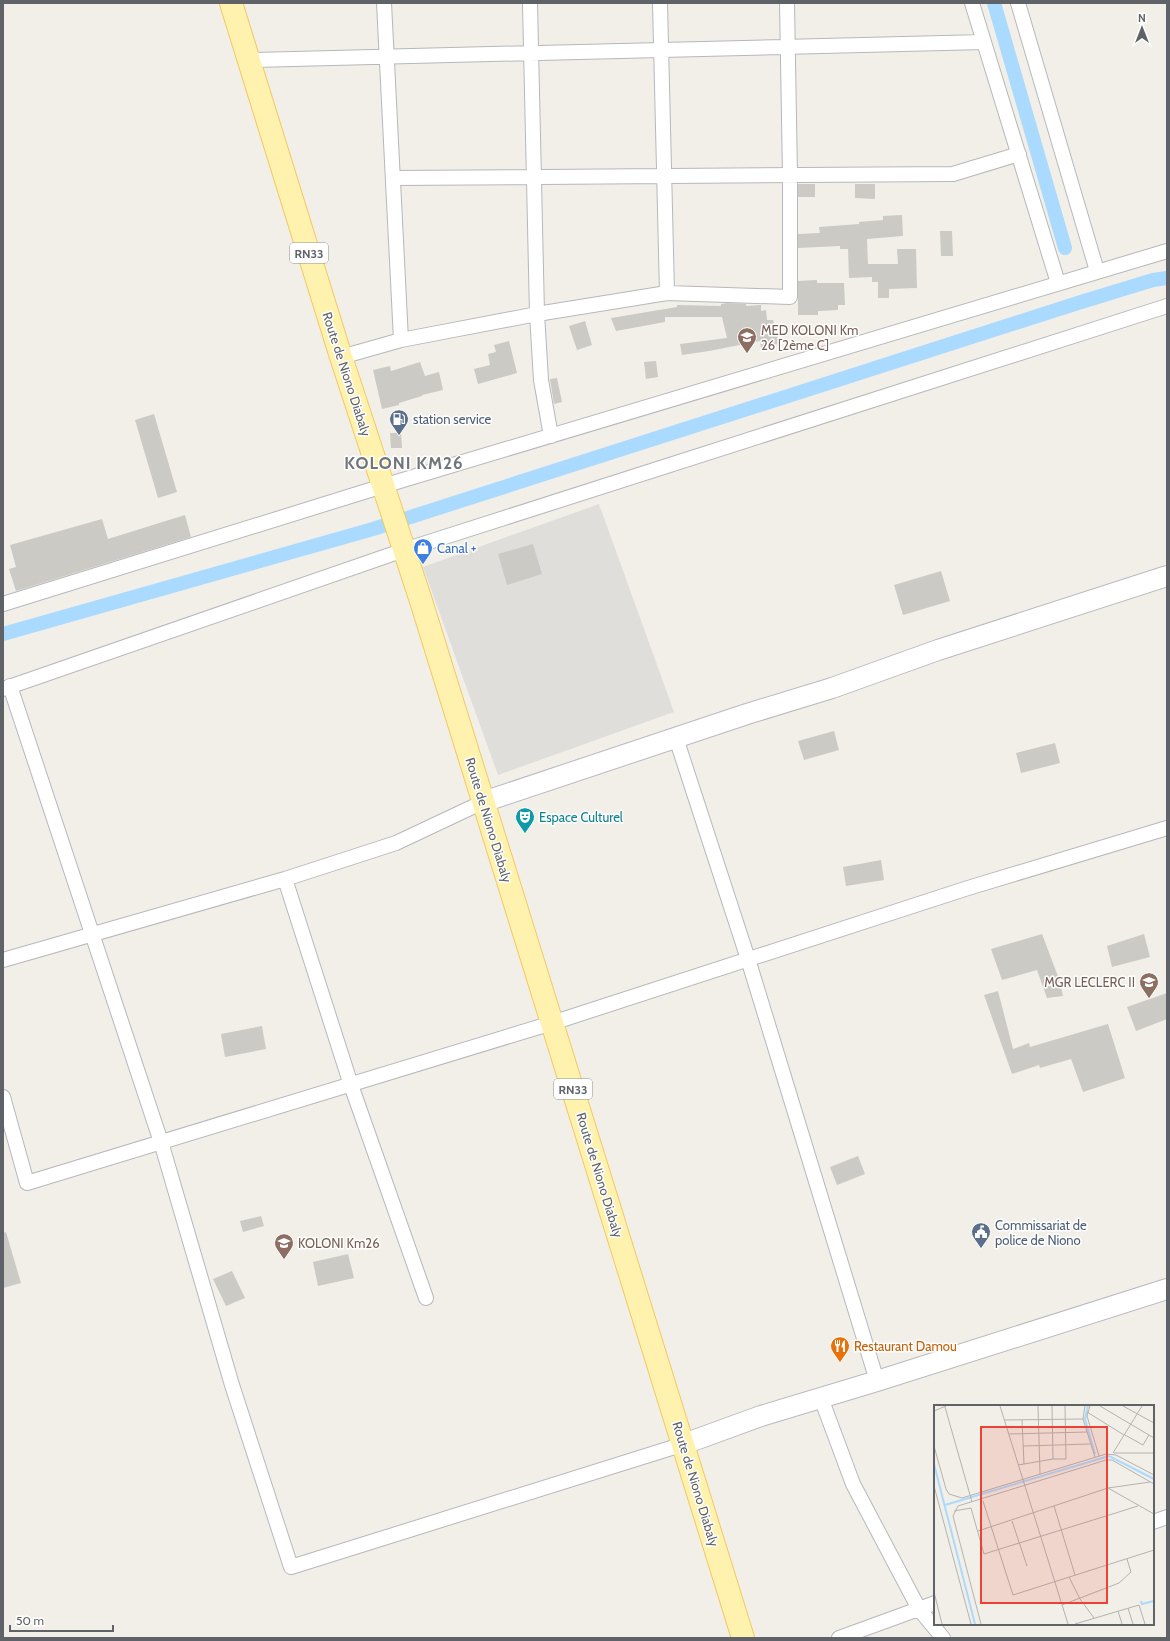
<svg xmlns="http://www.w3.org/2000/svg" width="1170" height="1641" font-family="Cabin,sans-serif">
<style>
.industrial{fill:#e0deda}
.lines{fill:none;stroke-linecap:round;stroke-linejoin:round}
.canal{stroke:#aadaff;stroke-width:14}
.building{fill:#cccac5}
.street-casing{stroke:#b5b8bc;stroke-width:16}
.secondary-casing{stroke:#b6babf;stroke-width:22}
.primary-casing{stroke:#f2c960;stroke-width:24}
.street{stroke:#fff;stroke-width:14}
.secondary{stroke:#fff;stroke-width:20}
.primary{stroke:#fff2af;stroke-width:22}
.labels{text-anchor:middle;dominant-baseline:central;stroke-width:3;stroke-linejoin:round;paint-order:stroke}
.shield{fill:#fff;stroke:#8f9295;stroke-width:1}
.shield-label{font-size:12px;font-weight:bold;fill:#5f6368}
.education-label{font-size:13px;fill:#785e54;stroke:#fff;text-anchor:start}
.street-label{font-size:13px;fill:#5f6368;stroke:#fff}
.service-label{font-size:13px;fill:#4e5e75;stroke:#fff;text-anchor:start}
.shop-label{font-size:13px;fill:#366cbe;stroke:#fff;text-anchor:start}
.culture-label{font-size:13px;fill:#0d838f;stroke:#fff;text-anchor:start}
.food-label{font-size:13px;fill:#c56008;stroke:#fff;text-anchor:start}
.district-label{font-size:17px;font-weight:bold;letter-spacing:1px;fill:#70757a;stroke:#fff}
.inset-river{fill:none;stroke:#aadaff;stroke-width:2}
.inset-road{fill:none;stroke:#b3b3b1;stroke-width:1}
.view{fill:#ea4335;fill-opacity:0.15;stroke:#ea4335;stroke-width:2}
.inset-edge{fill:none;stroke:#5f6368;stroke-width:2}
</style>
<rect width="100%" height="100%" fill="#f1efe8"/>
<!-- industrial -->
<path class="industrial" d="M599,504L674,712L498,775L423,567Z"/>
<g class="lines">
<!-- canal -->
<path class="canal" d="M994,3L1065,248
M3,634L373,529L1081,302L1153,280L1167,278"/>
</g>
<!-- building -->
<path class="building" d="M798,184H815V197H798Z
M855,184H875V199L855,198Z
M902,215L903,236L867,239L868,264H898L897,249H916L917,288L889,289V298H878V282H872V277L849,278L848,249H840V246L798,248V234L820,233L819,227L859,224V222L883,220V216Z
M940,231H952L953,256H941Z
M817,280V283H844L845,305H838V310L818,311V315H798V281Z
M727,303L746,304V306L761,305V311L766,310L767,320H773L779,344L761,348L760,341L709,351L682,355L680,344L727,338L722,317H665V322L616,331L611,318L677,307V305L721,306V304Z
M585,321L592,345L577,350L569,326Z
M509,341L517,373L478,384L474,369L490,365L488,354L496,352L494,345Z
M656,361L658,377L646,379L644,362Z
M420,362L425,376L439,372L443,390L422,395V396L399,403V405L382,409L373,370L390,366L391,371Z
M557,378L562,402L554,404L550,379Z
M154,414L177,492L158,498L135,420Z
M390,433H401L402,448H391Z
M185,515L191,537L16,591L9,569L16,567L10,545L102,519L108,539Z
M533,544L542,574L507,585L498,554Z
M941,571L950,601L903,615L894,585Z
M834,731L839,750L804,760L798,741Z
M1055,743L1060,763L1021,773L1016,753Z
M881,860L884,880L846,886L843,867Z
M1042,934L1059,979L1063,996L1047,998L1037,970L1002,980L991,949Z
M1144,934L1150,957L1112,967L1107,946Z
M998,991L1013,1049L1029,1043L1030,1047L1108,1024L1125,1078L1083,1092L1071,1059L1040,1068L1039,1065L1012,1074L984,995Z
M1167,993V1019L1136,1031L1127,1007Z
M262,1026L266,1049L225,1057L221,1034Z
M858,1156L865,1174L837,1185L830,1167Z
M261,1216L264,1226L243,1232L240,1221Z
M6,1232L21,1283L3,1288V1233Z
M348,1254L354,1278L318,1286L313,1262Z
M232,1271L245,1298L226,1306L213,1279Z"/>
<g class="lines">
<defs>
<path id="street" d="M530,3L537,314L541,380L551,436
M972,3L1058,283
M1018,3L1097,271
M249,60L984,42
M393,178L953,174L1019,154
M667,293L790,297V176L787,3
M401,340L537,314L667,293L660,3
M341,357L401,340L384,3
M3,604L383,486L1167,251
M10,686L161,1142L232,1385L291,1567L684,1444
M3,689L404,550L1167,306
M676,738L748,959L877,1381
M285,879L351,1085L426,1298
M3,960L285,879L396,843L483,802
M3,1097L27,1183L552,1023L968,888L1167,828
M821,1398L853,1484L919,1609L943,1638
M1153,1522L1167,1517
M839,1638L935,1603"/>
<path id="secondary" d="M483,802L747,714L832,688L938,650L1167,576
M684,1444L761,1416L877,1381L1167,1289"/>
<path id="primary" d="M231,3L341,357L421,601L743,1638"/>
</defs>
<!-- street casing -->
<use href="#street" class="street-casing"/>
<!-- secondary casing -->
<use href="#secondary" class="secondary-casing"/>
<!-- primary casing -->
<use href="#primary" class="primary-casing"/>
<!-- street -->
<use href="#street" class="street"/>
<!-- secondary -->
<use href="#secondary" class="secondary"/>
<!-- primary -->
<use href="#primary" class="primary"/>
</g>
<!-- icons -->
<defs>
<symbol id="school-pin" viewBox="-11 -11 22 30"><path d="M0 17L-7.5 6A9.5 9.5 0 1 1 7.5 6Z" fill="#8d6e63" stroke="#fff"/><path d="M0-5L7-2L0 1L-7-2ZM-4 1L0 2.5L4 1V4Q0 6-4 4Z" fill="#fff"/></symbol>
<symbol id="fuel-pin" viewBox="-11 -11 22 30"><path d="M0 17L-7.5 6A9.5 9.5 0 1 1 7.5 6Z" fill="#5c6f8a" stroke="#fff"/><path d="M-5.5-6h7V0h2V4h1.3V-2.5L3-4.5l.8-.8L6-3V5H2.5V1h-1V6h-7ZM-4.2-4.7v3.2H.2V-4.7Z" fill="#fff"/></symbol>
<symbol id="shop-pin" viewBox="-11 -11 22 30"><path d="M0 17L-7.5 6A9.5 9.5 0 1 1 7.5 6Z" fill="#3f7fe0" stroke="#fff"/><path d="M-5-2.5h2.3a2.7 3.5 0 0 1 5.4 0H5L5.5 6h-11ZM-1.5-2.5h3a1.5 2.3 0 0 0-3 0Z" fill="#fff"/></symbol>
<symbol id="theatre-pin" viewBox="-11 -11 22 30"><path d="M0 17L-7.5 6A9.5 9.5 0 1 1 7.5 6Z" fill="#0f9aa8" stroke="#fff"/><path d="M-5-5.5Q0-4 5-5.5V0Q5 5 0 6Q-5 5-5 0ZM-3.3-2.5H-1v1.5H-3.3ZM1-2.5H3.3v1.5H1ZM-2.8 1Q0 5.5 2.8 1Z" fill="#fff"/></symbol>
<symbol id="civic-pin" viewBox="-11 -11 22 30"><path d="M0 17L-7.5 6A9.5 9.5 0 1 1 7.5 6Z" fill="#5c6f8a" stroke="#fff"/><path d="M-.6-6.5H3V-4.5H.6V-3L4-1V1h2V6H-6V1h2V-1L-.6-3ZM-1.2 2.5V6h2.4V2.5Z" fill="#fff"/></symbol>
<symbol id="restaurant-pin" viewBox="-11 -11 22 30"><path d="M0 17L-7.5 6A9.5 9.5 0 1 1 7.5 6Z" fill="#e8710a" stroke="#fff"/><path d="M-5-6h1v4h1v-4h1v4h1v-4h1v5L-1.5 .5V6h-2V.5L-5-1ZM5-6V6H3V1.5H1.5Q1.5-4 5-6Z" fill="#fff"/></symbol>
</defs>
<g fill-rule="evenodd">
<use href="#school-pin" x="736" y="326" width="22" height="30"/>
<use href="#fuel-pin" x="388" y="408" width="22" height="30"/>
<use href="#shop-pin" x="412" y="537" width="22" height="30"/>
<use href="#theatre-pin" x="514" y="806" width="22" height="30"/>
<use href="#school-pin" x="1138" y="971" width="22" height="30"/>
<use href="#civic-pin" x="970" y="1221" width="22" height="30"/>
<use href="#school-pin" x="273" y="1232" width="22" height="30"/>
<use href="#restaurant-pin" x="829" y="1335" width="22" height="30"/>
</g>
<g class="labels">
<!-- shield labels -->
<g class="shield">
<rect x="290" y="243" width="38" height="20" rx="3"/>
<rect x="554" y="1079" width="38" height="20" rx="3"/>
</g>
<g class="shield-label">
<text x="309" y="253">RN33</text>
<text x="573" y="1089">RN33</text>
</g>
<!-- education labels -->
<g class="education-label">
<text x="761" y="330">MED KOLONI Km<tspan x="761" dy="15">26 [2ème C]</tspan></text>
<text x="1135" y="982" text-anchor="end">MGR LECLERC II</text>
<text x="298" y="1243">KOLONI Km26</text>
</g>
<!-- street labels -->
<g class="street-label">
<text transform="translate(347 374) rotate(72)">Route de Niono Diabaly</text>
<text transform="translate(489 820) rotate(73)">Route de Niono Diabaly</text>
<text transform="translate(600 1175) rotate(73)">Route de Niono Diabaly</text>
<text transform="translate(696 1484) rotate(73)">Route de Niono Diabaly</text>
</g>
<!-- service labels -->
<g class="service-label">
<text x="413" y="419">station service</text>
<text x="995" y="1225">Commissariat de<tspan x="995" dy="15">police de Niono</tspan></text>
</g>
<!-- shop labels -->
<g class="shop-label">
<text x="437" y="548">Canal +</text>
</g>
<!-- culture labels -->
<g class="culture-label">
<text x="539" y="817">Espace Culturel</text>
</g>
<!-- food labels -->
<g class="food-label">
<text x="854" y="1346">Restaurant Damou</text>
</g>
<!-- district labels -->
<g class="district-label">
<text x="404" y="463">KOLONI KM26</text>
</g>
</g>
<!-- overview -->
<g transform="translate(934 1405)">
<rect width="220" height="220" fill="#f1efe8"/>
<path class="inset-river" d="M154,1L151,14L161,49M0,59L41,219M11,100L175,51L220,74M207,196L208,199L220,196"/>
<path class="inset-road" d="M66,1L134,219M104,1L106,69M151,1L149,14L161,52M156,1L153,11L165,51M166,1L220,33M189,1L220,18M11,2L38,97M0,6L12,1M153,7L190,30M70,15L149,14M75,29L153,27M191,30L209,40L215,30M0,41L12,84L15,89L28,93L172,49L182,50L220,70M89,41L156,39M179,48L208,1M180,48H220M119,54H132L131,1M90,59L119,54L118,1M84,60L90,59L88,15M0,81L37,219M174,83L220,109M49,96L79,190L220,145M120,101L141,170M20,106L37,103L50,149L204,101M78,116L93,161M44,126L174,83L216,77M135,172L146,194L160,213M0,187L8,219M128,200L185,178L197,167L193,154M194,203L199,219M184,206L188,219M47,219L19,111L24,101L172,55H178L220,79M141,219L205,200L211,219"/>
<path class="view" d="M47,22H173V198H47Z"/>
<rect width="220" height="220" class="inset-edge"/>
</g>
<!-- border -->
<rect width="1170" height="1641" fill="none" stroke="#5f6368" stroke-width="8"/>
<!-- north arrow -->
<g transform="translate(1142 28)" stroke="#ffffff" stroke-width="3" paint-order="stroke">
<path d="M0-3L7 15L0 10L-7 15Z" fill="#5f6368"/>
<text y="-6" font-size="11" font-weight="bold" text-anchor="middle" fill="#5f6368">N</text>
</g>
<!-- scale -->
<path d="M10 1625v6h103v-6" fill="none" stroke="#5f6368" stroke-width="2"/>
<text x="16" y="1625" font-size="12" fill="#5f6368" stroke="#ffffff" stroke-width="3" paint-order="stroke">50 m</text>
</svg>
